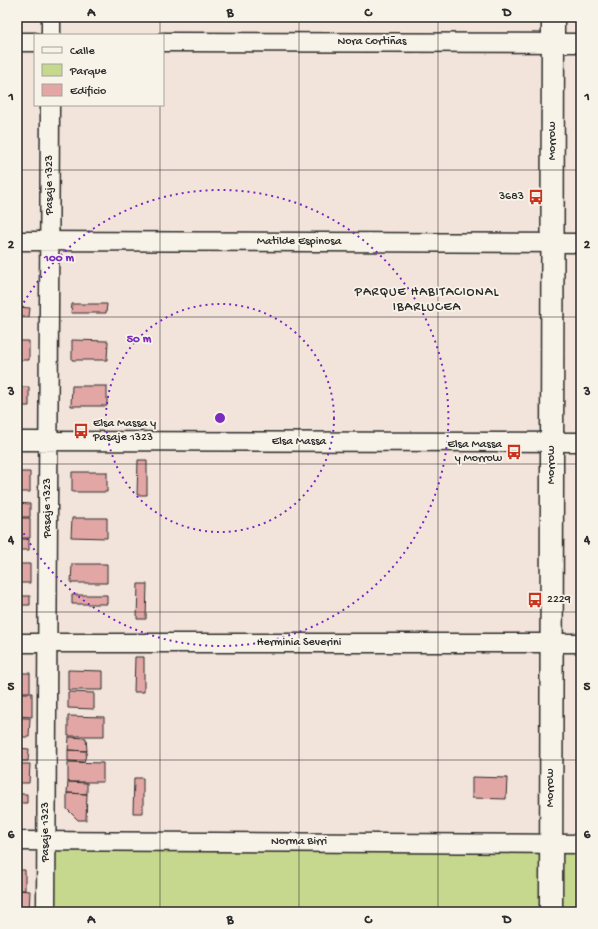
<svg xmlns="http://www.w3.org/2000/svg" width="598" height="929" font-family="'Gochi Hand',sans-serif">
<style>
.green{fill:#c6d88d;stroke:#78825c}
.building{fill:#e2a7a5;stroke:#2b2b2b}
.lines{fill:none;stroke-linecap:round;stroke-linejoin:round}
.street-casing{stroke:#2b2b2b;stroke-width:21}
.secondary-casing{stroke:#2b2b2b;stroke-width:25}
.street{stroke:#f7f3e8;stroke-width:18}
.secondary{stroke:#f7f3e8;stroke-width:22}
.grid{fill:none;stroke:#2b2b2b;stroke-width:1;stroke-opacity:0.55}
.ring{fill:none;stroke:#7b2cbf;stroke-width:2;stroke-dasharray:2 4}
.labels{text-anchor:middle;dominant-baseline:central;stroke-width:3.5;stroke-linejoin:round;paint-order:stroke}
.street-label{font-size:12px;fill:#2b2b2b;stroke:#f7f3e8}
.poi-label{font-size:12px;fill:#2b2b2b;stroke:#f7f3e8;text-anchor:end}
.neighbourhood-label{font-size:13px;letter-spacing:1px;fill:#2b2b2b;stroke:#f7f3e8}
.centre{fill:#7b2cbf;stroke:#f7f3e8;stroke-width:2}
.ring-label{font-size:12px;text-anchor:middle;font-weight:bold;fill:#7b2cbf;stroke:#f7f3e8;stroke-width:3.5;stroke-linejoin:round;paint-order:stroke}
.neatline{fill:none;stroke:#2b2b2b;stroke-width:1.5}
.grid-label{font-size:13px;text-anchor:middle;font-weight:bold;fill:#2b2b2b}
</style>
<rect width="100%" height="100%" fill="#f3e4db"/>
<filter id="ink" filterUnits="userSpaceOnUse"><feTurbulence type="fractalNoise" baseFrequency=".025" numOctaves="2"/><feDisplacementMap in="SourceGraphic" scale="8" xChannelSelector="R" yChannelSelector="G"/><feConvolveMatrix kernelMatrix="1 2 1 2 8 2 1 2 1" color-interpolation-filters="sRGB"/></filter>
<g filter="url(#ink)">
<!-- green -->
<path class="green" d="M46,841L581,844V912H46Z"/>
<!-- building -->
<path class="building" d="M72,304H107L106,313H71Z
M17,307L30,308L29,317H17Z
M72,340L108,341L107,360H72Z
M17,341H29V360H17Z
M72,386H107V406H71Z
M17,387H29V406H17Z
M138,460H147V495H137Z
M17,472H30V492H17Z
M72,472H107V492H72Z
M17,503L30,504V517H17Z
M17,518H30V538H17Z
M72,518H107V538L71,537Z
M17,539H29V550H17Z
M17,564H30V583H17Z
M72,564H107V583H71Z
M138,584H147L146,619H137Z
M72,595H107V604H72Z
M17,596H30V605H17Z
M135,657H144V692H134Z
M68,670L103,671V690H68Z
M17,673H30V692H17Z
M68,692L94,693V709L68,708Z
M17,693H32V717L17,716Z
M68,716L104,717V736H68Z
M17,718H30L29,737H17Z
M69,737L86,738L87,751L68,750Z
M17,748L29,749L28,761H17Z
M68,750L87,751L84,762L68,761Z
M68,762L103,763V782H68Z
M17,764H30L29,783H17Z
M472,777L507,778L506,799L472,798Z
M134,778H143V813H133Z
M68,782L87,783V794L67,793Z
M67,793L87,794L86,820H78L67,809Z
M17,794H27V803H17Z
M17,870H25V890H17Z
M17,890L30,891L29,912H17Z"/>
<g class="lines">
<defs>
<path id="street" d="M51,35V17
M17,42H35
M163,42L581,43
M17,241L581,243
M17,441L581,442
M17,643H581
M17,841L581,844
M46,912L50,105"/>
<path id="secondary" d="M551,912L553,17"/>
</defs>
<!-- street casing -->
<use href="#street" class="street-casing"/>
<!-- secondary casing -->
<use href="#secondary" class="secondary-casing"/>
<!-- street -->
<use href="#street" class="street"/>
<!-- secondary -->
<use href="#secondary" class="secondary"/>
</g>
</g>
<!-- grid -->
<path class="grid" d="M160,17V35M299,17V912M438,17V912M160,105V912M17,170H581M17,317H581M17,464H581M17,612H581M17,760H581"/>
<!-- distance rings -->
<g class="ring">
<circle cx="220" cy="418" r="114"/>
<path d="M18 313A228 228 0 1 1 18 523"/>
</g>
<!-- icons -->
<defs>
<symbol id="bus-bare" viewBox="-9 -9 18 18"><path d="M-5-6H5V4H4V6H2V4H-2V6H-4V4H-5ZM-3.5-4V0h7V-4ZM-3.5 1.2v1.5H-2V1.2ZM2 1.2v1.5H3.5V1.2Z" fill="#c8321e" stroke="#f7f3e8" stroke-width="2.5" paint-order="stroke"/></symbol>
</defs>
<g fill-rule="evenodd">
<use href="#bus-bare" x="525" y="186" width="22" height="22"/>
<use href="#bus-bare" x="70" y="420" width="22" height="22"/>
<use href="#bus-bare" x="503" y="441" width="22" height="22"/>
<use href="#bus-bare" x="524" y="589" width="22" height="22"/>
</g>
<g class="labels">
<!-- street labels -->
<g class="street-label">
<text x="372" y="42">Nora Cortiñas</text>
<text transform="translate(553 141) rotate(-90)">Morrow</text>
<text transform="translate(50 185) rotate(-90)">Pasaje 1323</text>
<text x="299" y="242">Matilde Espinosa</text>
<text x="299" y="442">Elsa Massa</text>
<text transform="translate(552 465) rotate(-90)">Morrow</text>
<text transform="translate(48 508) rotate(-90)">Pasaje 1323</text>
<text x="299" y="643">Herminia Severini</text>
<text transform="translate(551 788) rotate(-90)">Morrow</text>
<text transform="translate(46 832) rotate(-90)">Pasaje 1323</text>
<text x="299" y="842">Norma Birri</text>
</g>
<!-- poi labels -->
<g class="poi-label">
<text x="524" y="197">3683</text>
<text x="93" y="424" text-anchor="start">Elsa Massa y<tspan x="93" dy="14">Pasaje 1323</tspan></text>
<text x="502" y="445">Elsa Massa<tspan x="502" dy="14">y Morrow</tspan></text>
<text x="547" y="600" text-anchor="start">2229</text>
</g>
<!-- neighbourhood labels -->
<g class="neighbourhood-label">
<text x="427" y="292">PARQUE HABITACIONAL<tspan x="427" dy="15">IBARLUCEA</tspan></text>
</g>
</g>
<circle cx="220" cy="418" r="6" class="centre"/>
<g class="ring-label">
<text x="59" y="261">100 m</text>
<text x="139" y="342">50 m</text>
</g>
<!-- margin -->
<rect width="598" height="929" fill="none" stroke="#f7f3e8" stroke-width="44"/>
<!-- legend -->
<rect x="34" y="34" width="130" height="72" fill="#f7f3e8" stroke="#a5a39c"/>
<rect x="42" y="47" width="20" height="6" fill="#f7f3e8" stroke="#a5a39c"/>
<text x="70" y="54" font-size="12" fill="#2b2b2b">Calle</text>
<rect x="42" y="64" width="20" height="12" fill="#c6d88d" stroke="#a5a39c"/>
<text x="70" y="74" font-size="12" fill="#2b2b2b">Parque</text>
<rect x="42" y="84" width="20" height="12" fill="#e2a7a5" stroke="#a5a39c"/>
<text x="70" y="94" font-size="12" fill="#2b2b2b">Edificio</text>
<rect x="22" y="22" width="554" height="885" class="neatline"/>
<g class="grid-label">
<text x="91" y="16">A</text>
<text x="230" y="16">B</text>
<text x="368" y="16">C</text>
<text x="507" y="16">D</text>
<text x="11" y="100">1</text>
<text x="587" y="100">1</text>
<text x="11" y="248">2</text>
<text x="587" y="248">2</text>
<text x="11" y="395">3</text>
<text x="587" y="395">3</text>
<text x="11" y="543">4</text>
<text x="587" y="543">4</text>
<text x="11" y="690">5</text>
<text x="587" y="690">5</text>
<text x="11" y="838">6</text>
<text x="587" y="838">6</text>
<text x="91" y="923">A</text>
<text x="230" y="923">B</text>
<text x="368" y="923">C</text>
<text x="507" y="923">D</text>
</g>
</svg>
